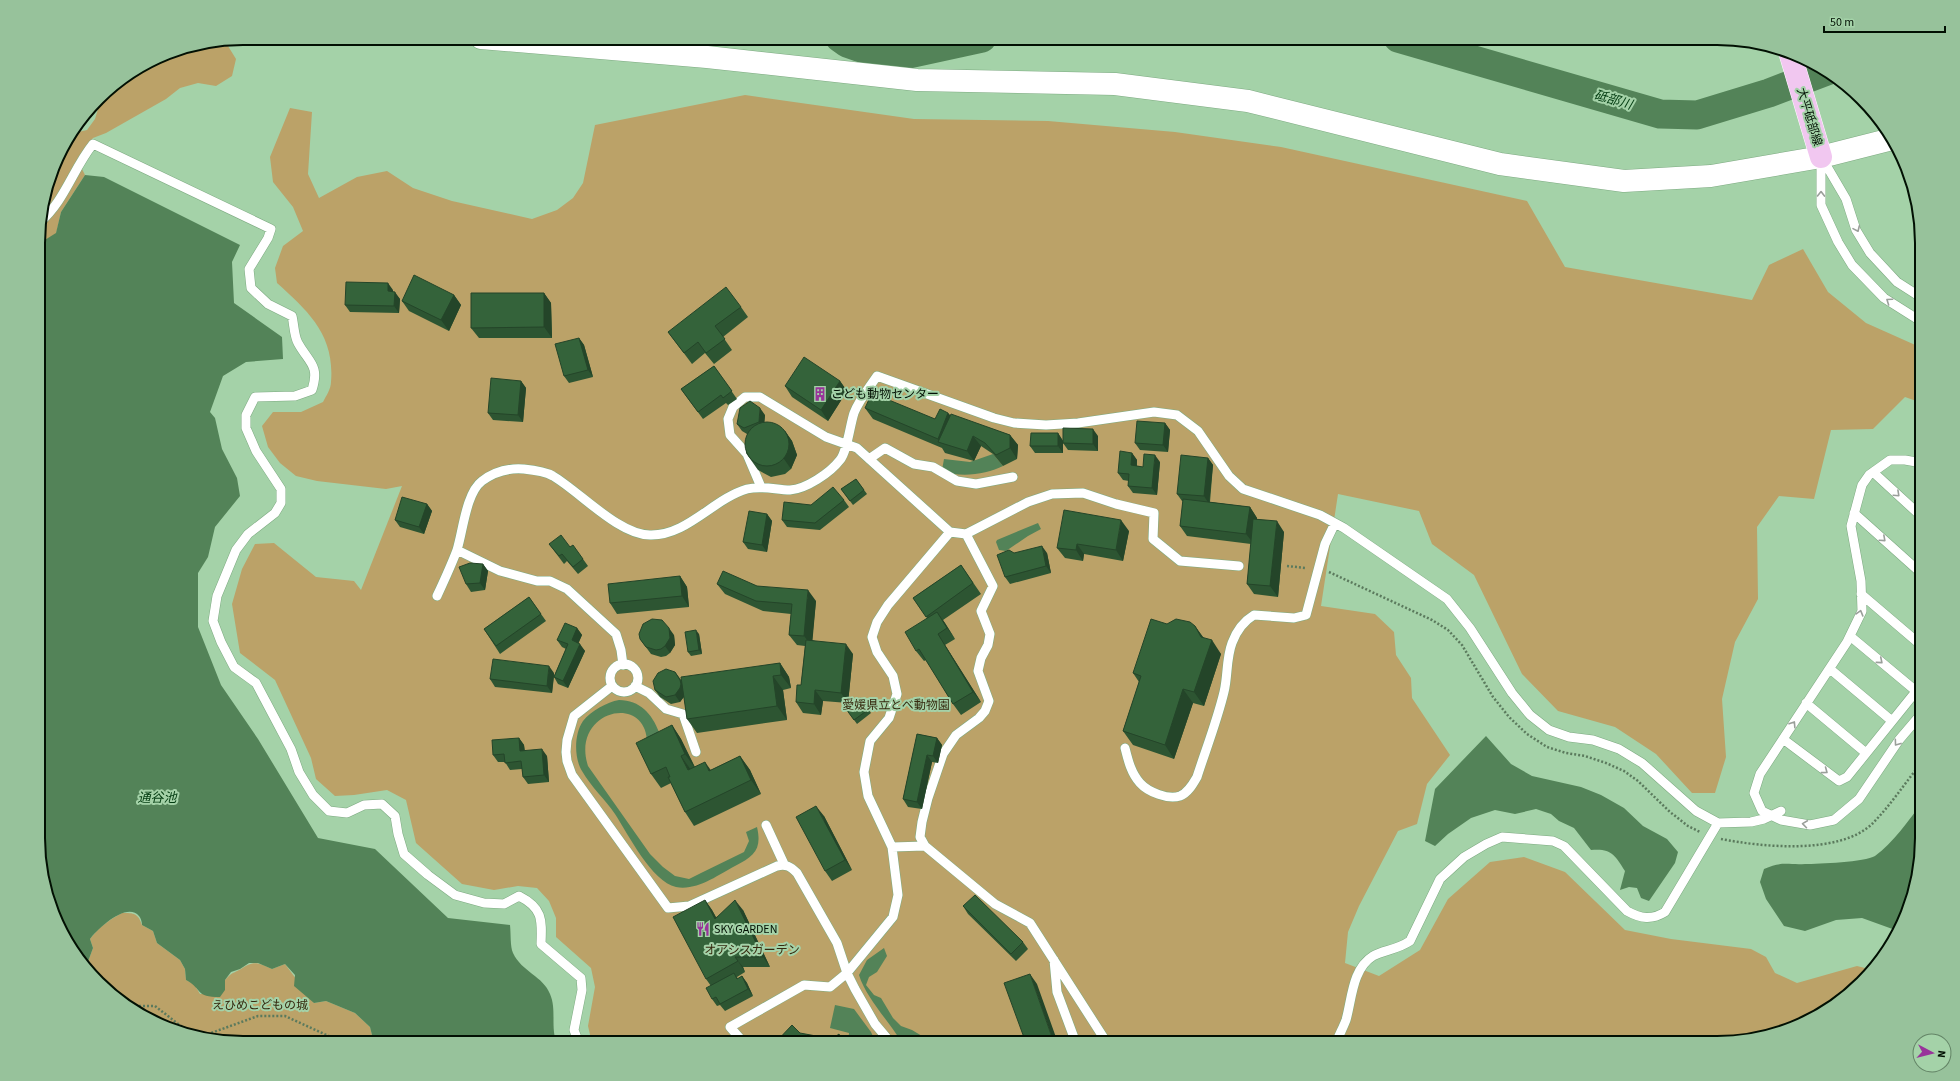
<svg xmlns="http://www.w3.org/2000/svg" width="1960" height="1081" font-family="'Source Sans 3','Noto Sans JP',sans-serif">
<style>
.green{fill:#bba268}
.water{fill:#538358}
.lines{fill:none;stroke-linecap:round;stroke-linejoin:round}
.river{stroke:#538358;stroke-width:29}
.service-casing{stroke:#7daa81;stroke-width:10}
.tertiary-casing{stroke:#7daa81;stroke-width:23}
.primary-casing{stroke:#fff;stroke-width:23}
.path{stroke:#5b7a5d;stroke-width:2.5;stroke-dasharray:2 2;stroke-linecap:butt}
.service{stroke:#fff;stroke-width:9}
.tertiary{stroke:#fff;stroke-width:22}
.primary{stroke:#f1c7f0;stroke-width:22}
.wall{fill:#2d5532}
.shaded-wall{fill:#244529}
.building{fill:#34633a;stroke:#244529}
.oneway{stroke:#9a9f9a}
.labels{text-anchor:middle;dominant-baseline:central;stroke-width:4;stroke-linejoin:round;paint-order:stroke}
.street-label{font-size:12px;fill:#021003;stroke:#a4d2a8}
.poi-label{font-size:12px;fill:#021003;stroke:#a4d2a8;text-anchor:start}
.park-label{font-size:12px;fill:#35290e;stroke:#a4d2a8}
.water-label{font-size:13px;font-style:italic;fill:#003a0f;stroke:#a4d2a8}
.rim{fill:none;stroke:#021003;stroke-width:2}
</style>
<rect width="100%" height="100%" fill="#a4d2a8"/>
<!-- green -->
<path class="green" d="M219,43L228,46L236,59L232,76L216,86L198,83L180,88L166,99L106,133L93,138L77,159L85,175L61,212L56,234L40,243V217L59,152L74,133L87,130L95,119L98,109L97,104L108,89L165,54Z
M745,95L914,119L1048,121L1175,132L1281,147L1527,201L1565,267L1752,300L1769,265L1803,249L1828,292L1866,323L1922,348V403L1905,397L1873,429L1831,430L1814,499L1779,496L1757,527L1758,599L1735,642L1722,699L1726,757L1715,793H1692L1656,754L1615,727L1558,711L1522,674L1474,575L1432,544L1419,511L1338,494L1321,606L1375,614L1394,632L1396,655L1411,678L1412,698L1450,755L1427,784L1417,824L1398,831L1359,906L1348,932L1345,963L1379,976L1420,950L1448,899L1490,862L1524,857L1565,872L1625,930L1671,939L1751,949L1766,957L1775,973L1797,983L1857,966L1873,970L1871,973L1831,1009L1783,1032L1730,1043H592L588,1026L595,987L591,968L556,937V918L549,901L537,888L518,886L494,890L462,884L416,843L406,800L387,790L354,795L335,796L316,779L311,758L275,680L240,653L232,604L242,569L255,544L274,543L316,577L354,581L361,590L402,486L386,489L317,481L296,476L280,463L268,447L262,426L273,412H301L323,402C326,396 331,389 331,382C335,335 308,311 277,283L275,268L283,246L303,231L293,207L273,182L270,157L290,108L312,112L308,174L319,198L357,177L387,171L413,188L452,201L532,219L557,210L573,198L583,183L595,125Z
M122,913C134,913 138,913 142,925L153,931L157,943L180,960L185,969L186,980L194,984L200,994L225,990V980C232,972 234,973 241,969C255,960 258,963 272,969L285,964L314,1003L326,1001L355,1013L370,1027L374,1043H243L190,1036L141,1016L108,992L86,967L93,948L90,939C99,927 109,920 122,913Z"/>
<!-- water -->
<path class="water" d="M85,175L104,177L240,245L232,262L234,303L282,337L283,359L246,362L223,376L210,412L215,418L222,449L237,478L240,496L215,527L208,557L198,573V627L221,685L258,739L318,838L375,849L448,918L510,925C511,934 510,946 513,953C522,972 543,976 550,994C557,1010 550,1028 557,1043H374L370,1027L355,1013L326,1001L314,1003L294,986L295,975L285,964L272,969L258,963H249L240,969L231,972L225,980V990L220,997C194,997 204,990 186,980L185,969L180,960L157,943L153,931L142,925C142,923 141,918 139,916C127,901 97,929 90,939L93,948L86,967L72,952L49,904L40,864V643L44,632L40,617V243L56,233L61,212Z
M993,454L1003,466C987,474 959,479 942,470L944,459L970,462Z
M1038,523L1041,529L1028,536L1006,551L999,550L996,542L997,540Z
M619,700C640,700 652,714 659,732L647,743C647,692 570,710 588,766L650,854L663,867L675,876L689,879L701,873L744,852L749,841L746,832L757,827C762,849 755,856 735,866C718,875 697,891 676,887C652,882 628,834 615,814C605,799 591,787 582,771C574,758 574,734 583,721C591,711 607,702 619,700Z
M1486,736L1511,764L1532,776L1581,787L1601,795L1624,808L1643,826L1667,839L1678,852L1675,863L1649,901L1641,898L1637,888L1629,887L1620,890L1625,871C1615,855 1611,848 1591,850L1574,828L1559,821L1551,814L1536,809L1515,814L1495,810L1471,818L1448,834L1435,846L1425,841L1435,789Z
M1922,803V851L1915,891L1898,931L1862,918L1836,920L1805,931L1784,926L1766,899L1760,882L1764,869C1781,861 1788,865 1805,864C1819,864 1865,862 1875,856C1893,843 1908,821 1922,803Z
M884,948L887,956L877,972L869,977L866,985L874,995L881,998L893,1018L901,1026L912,1030L922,1036L925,1043H902C889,1021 866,998 859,975L867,960Z
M835,1005L854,1009L871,1032L876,1043H848L849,1033L830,1028Z"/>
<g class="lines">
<!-- river -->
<path class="river" d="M840,38L847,43L890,58L982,38
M1398,38L1660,114L1697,115L1769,93L1827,71"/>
<defs>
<path id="service" d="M1821,157V205L1838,242L1852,265L1884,298L1922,322
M1822,158L1846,199L1856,230L1870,253L1897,282L1922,298
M40,222C64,202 73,169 93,144L271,229L268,238L249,269L251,288L268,304L292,316C294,324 294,336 298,343C309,363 320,365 312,390L295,396L255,397L246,415V428L256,451L281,489V503L275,513L248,534L236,550L217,596L213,621L221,642L234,667L256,683L291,749L299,772L313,795L329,811L347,813L364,805L382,804L395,816L398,834L404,854L428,875L455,895L484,903L504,904L519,896C543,908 542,920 541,944L581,978L582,990L574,1030L579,1043
M869,459L885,448L914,464L933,467L957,481L976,484L1013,477
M1922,463L1905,460H1890L1869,475L1862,485L1851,526L1861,581L1862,611L1847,642L1760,774L1754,793L1762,811L1781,820L1810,825L1834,820L1859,799L1899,740L1922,713
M1873,472L1922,517
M761,487L747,454L730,435L728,419L733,407L745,397H760L826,437L857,448L950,532L888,605L877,622L872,637L877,652L893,676L897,694L889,718L870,741L864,772L868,796L892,847L898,895L893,917L847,973
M1854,513L1922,574
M950,532L966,534L993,586L981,611L990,634L988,645L981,658L978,671L989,701L985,711L979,718L956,735L943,754L928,798L922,822L920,837L925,846L995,904L1030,923L1107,1043
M966,534L1028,502L1052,494L1083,493L1116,504L1154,513L1153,539L1180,561L1239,566
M457,550L500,571L537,581H550L567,589L616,634L621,650L623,665
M1861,594L1922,646
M437,596C444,581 451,566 457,550C463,531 466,493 482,481C494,472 508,468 523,469C533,470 544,471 553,476C580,492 619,535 650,535C687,536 713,499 747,489C762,485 776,490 790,490C806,489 830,473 840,460C847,452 850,425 854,413C859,400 869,388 877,376L994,418L1014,423L1046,425L1078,423L1154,412L1177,415L1198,431L1229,476L1243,489L1320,515L1344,528L1447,599L1470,628L1512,693L1530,715L1549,730L1569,737L1593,740L1619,749L1642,763L1696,811L1718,823L1751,822L1764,819L1781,811
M1850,636L1916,691
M610 678a14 14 0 1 1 28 0a14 14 0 1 1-28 0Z
M1830,669L1892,721
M612,686L574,716L567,740L566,752L567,761L572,775L668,908L689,906L777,866C786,864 790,866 797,873L837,943L847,973
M635,686L649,693L666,709L683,714L696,752
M1806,703L1866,753
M1783,739L1839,781L1847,777L1922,684
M1125,748C1128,760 1131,773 1140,783C1148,792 1168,800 1180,796C1188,793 1193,784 1197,777C1206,749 1217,721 1224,692C1228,676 1226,659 1232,643C1236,632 1244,621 1254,615L1294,618L1306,615L1325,544L1335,523
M766,825L784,864
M892,847L925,846
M1054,960L1057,992L1076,1043
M744,1043L730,1027L804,985L830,987L847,973L855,989L875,1024L891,1043
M1336,1043C1339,1035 1343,1028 1346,1020C1352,999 1352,969 1373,956C1383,950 1397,950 1410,941L1440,879L1464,857L1486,844L1502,837L1553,841L1564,846L1627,911C1641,919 1652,920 1665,912L1718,823"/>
<path id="tertiary" d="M481,38L707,57L917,80L1115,84L1248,101L1500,164L1624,181L1711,176L1821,157L1892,139"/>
<path id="primary" d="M1790,53L1821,157"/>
</defs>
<!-- service casing -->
<use href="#service" class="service-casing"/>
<!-- tertiary casing -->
<use href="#tertiary" class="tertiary-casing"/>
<!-- primary casing -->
<use href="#primary" class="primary-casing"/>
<!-- path -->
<path class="path" d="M1287,566L1306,568
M1329,572L1432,620L1448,630L1462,645L1493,697L1509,717L1527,734L1547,747L1566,753L1585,756L1606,763L1624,771L1638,781L1670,812L1688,826L1700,832
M1721,839C1762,847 1839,855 1872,824C1890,806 1905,783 1922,762
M127,1006H155L195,1037
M200,1037L258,1016H285L344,1043
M254,1043L265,1039L281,1043"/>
<!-- service -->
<use href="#service" class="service"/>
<!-- tertiary -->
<use href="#tertiary" class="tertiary"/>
<!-- primary -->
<use href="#primary" class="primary"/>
</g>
<!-- wall -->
<path class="wall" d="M393,290V292L400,299L399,313L350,312L345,305Z
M544,293L551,303L552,338H479L471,328Z
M454,295L461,305L449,331L409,311L402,301Z
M741,307L748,317L723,337L732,350L714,364L705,353L692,364L668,332Z
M579,338L584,345L593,377L569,383L564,376Z
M714,366L737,399L728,405L726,403L703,419L681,389Z
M521,381L526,388L523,422L493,420L488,413Z
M840,381L847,391L828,421L792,397L785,386Z
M865,408L935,419L948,413L950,415L1010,435L1018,445L1017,459L1003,466L993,454L981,446L974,461L945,453L942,448L873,419Z
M765,415L764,422L785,431L792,441L797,455L791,469L785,474L771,477L758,470L746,453L747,434L742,431L737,424Z
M1165,423L1170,430L1168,452L1140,450L1135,443Z
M1058,433L1063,441V453H1035L1030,446Z
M1098,436V451L1068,450L1063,443Z
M1132,453L1137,460V466L1143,467L1160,462L1157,495L1133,493L1128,486L1129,481L1123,480L1118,473Z
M1208,458L1213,465L1210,502L1250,507L1257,518V519L1284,532L1278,597L1254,594L1247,584L1251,544L1187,536L1180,526L1183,501H1182L1177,494Z
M856,479L867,494L853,505L841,489Z
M844,500L849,507L820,530L787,527L782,520L811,505Z
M427,504L432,511L424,534L400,527L395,520Z
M767,514L772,521L767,552L748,549L743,542Z
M1129,531L1123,561L1084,554L1083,561L1065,558L1057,548Z
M549,544L570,547L583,559L588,566L578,574L567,561L564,564Z
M1014,553H1047L1051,573L1010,584L1005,577Z
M483,564L488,571L485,590L471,592L466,584Z
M961,565L981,594L943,620L955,639L945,645L981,702L961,715L953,704L926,660L924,661L916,651L927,618L913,598Z
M680,576L687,587L689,607L617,614L610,603Z
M717,584L757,586L816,601L812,640L853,654L848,703L823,701L821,715L803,713L796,702L801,685L805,646L797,645L789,635L791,614L763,611L725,594Z
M529,597L546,621L500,654L484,629Z
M1167,624L1195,626L1203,637L1221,654L1204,706L1193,703L1174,759L1133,745L1123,731L1139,682L1133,673Z
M577,628L582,635L578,643L585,651L568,688L558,684L554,677L552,693L495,687L490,679L554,673V676L566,649L562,647L557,640Z
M699,634L702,654L691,656L688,652Z
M674,635L675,645L670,653L666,656L661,657L651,654L640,639Z
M780,663L789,677L791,688L783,690L787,720L697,733L687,719L684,697L680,702L671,704L660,697L655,690L675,672L682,681Z
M861,698L871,713L857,724L846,709Z
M672,725L681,739L695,767L711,770L740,756L750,770L761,794L694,826L685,812L671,783L661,788L651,774Z
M917,734L937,738L942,745L938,763L932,762L922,809L908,807L903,799Z
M519,738L524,745L525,751L547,756L549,782L528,784L523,777L522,769L510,770L505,762H498L493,755Z
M824,816L852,870L832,881L825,871Z
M705,900L712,910L716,917L743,910L770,967H743L745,972L737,977L738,979L742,976L747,983L753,996L725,1011L720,1005L717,1006L712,999L711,986L706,979Z
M963,906L1023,942L1028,949L1016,961L968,914Z"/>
<!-- shaded-wall -->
<path class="shaded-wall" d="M388,283L393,290V299L388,291Z
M395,292L400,299L399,313L394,306Z
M544,293L551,303L552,338L544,327Z
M454,295L461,305L449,331L441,320Z
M579,338L584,345L593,377L588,370Z
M521,381L526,388L523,422L518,415Z
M840,381L847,391L828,421L821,410Z
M760,408L765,415L764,429L759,422Z
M948,413L956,423L941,443L938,439Z
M1165,423L1170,430L1168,452L1163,445Z
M1093,429L1098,436V451L1093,444Z
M785,431L792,441L797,455L791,469L784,459Z
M1058,433L1063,441V453L1058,446Z
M1010,435L1018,445L1017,459L1010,448Z
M973,436L981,446L974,461L967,451Z
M1132,453L1137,460L1136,472L1131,465Z
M1155,455L1160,462L1157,495L1152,488Z
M1208,458L1213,465L1209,504L1204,496Z
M427,504L432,511L424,534L419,527Z
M1250,507L1257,518L1254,544L1246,534Z
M767,514L772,521L767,552L762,545Z
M1121,520L1129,531L1123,561L1116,550Z
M1277,521L1284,532L1278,597L1270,586Z
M1077,544L1084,554L1083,561L1076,550Z
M1042,546L1047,553L1051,573L1046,566Z
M483,564L488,571L485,590L480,583Z
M680,576L687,587L689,607L682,596Z
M808,590L816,601L812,646L804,636Z
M937,612L945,623L955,639L947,628Z
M1195,626L1205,640H1212L1221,654L1204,706L1194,692L1201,637Z
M577,628L582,635L577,647L572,640Z
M669,628L674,635L675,645L670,653L665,646Z
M696,630L699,634L702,654L699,650Z
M938,634L945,645L981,702L973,692Z
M580,644L585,651L568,688L563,681Z
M846,644L853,654L848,703L841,693Z
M780,663L789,677L791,688L781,675Z
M549,666L554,673L552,693L547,686Z
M773,676L783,690L787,720L777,706Z
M680,680L685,687V695L680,702L675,695Z
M1183,689L1193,703L1174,759L1165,745Z
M815,690L823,701L821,715L814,704Z
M672,725L681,739L695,768L685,754Z
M519,738L524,745L525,758L520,751Z
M937,738L942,745L938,763L933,756Z
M542,749L547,756L549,782L544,775Z
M927,755L932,762L922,809L917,802Z
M681,756L691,770H688Z
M740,756L750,770L761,794L751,780Z
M705,762L715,776L709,771Z
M816,806L824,816L852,870L845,860Z
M705,900L712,910L722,929L715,919Z
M735,900L743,910L770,967L763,957Z
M735,957L743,967L745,972L738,961Z
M1030,974L1037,984L1058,1043H1054Z
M742,976L747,983L753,996L748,989Z
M839,1034L846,1043H842Z"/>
<!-- building -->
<path class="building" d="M414,275L454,295L441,320L402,301Z
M346,282L388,283V291L395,292L394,306L345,305Z
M726,287L741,307L715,326L725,339L706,353L698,342L684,353L668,332Z
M471,293H544V327L471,328Z
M579,338L588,370L564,376L555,344Z
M804,357L840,381L821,410L785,386Z
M714,366L732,391L723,398L721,395L698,412L681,389Z
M491,378L521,381L518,415L488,413Z
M872,393L935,419L940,409L948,413L938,439L865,408Z
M750,401L760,408L759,422L744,428L737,424L740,408Z
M951,414L1010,435V448L996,455L985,443L973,436L967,451L938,442Z
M1137,421L1165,423L1163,445L1135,443Z
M745 444a22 22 0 1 1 44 0a22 22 0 1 1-44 0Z
M1063,428L1093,429V444L1063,443Z
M1031,433H1058V446H1030Z
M1120,451L1132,453L1131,465L1143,467L1144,454L1155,455L1152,488L1128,486L1129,474L1118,473Z
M1181,455L1208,458L1204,496L1177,494Z
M856,479L864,490L850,501L841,489Z
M833,487L844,500L815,523L782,520L784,502L811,505Z
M402,497L427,504L419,527L395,520Z
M1183,499L1250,507L1246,534L1180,526Z
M1064,510L1121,520L1116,550L1077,544L1076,550L1057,548Z
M749,511L767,514L762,545L743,542Z
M1253,519L1277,521L1270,586L1247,584Z
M561,535L570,547L573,545L583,559L573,567L562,554L559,556L549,544Z
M1042,546L1046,566L1005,577L997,555L1009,550L1014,553Z
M470,563L483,564L480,583L466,584L459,567Z
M961,565L973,583L926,617L913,598Z
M723,571L757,586L808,590L804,636L789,635L792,604L756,601L717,584Z
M680,576L682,596L610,603L608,584Z
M529,597L541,614L496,646L484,629Z
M937,612L947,628L938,634L973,692L953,704L919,649L916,651L905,632Z
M652,619L662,620L669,628L670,638L665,646L661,649L656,650L646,647L640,639L639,634L643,624Z
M1151,619L1167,624L1176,619L1190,622L1195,626L1201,637L1212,640L1194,692L1183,689L1165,745L1123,731L1141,676L1133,673Z
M565,623L577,628L572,640L580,644L563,681L554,677L568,644L557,640Z
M696,630L699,650L688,652L685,632Z
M806,640L846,644L841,693L815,690L814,704L796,702L797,685H801Z
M493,659L549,666L547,686L490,679Z
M780,663L781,675L773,676L777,706L687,719L681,677Z
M666,669L675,672L680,680L681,684L680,688L675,695L666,697L655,690L653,681L658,673Z
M861,698L869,709L854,720L846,709Z
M672,725L685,754L681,756L688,770L705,762L709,771L740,756L751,780L685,812L668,777H670L666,767L651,774L636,743Z
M917,734L937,738L933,756L927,755L917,802L903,799Z
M519,738L520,751L542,749L544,775L523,777L521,761L505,763L504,754L493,755L492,740Z
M816,806L845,860L825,871L796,817Z
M975,895L1023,942L1011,954L963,906Z
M705,900L715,919L735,900L763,957H735L738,961L706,979L673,917Z
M734,973L737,979L742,976L748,989L720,1004L716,997L712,999L706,988Z
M1030,974L1054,1043H1026L1004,983Z
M792,1025L800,1033L832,1039L839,1034L842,1043H775Z"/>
<!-- one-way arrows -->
<defs><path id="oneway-chevron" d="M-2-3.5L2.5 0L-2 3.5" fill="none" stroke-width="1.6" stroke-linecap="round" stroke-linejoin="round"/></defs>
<g class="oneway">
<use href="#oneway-chevron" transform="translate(1821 194) rotate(-89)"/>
<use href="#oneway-chevron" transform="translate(1857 229) rotate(66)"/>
<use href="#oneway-chevron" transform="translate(1889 301) rotate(-145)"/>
<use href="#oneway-chevron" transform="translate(1897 494) rotate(43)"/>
<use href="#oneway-chevron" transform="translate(1883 539) rotate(42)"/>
<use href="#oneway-chevron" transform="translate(1860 613) rotate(-74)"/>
<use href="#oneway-chevron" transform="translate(1880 661) rotate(40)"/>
<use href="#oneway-chevron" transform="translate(1793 724) rotate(-57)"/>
<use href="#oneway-chevron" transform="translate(1897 743) rotate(126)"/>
<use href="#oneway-chevron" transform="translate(1825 771) rotate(37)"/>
<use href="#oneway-chevron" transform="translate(1805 824) rotate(-172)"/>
</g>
<!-- icons -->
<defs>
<symbol id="building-bare" viewBox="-9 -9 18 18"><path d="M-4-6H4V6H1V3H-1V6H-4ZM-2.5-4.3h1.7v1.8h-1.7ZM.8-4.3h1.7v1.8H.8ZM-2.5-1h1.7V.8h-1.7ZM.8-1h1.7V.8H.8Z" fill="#98349a" stroke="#a4d2a8" stroke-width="2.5" paint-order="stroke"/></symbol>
<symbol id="restaurant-bare" viewBox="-9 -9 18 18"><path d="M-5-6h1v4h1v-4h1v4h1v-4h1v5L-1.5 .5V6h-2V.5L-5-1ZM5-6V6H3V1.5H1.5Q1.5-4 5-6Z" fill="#98349a" stroke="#a4d2a8" stroke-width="2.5" paint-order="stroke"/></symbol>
</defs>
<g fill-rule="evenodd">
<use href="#building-bare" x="810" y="384" width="20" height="20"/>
<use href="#restaurant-bare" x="693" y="919" width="20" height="20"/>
</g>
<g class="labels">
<!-- street labels -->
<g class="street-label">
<text transform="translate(1809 117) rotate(73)">大平砥部線</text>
</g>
<!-- poi labels -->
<g class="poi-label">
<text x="831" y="394">こども動物センター</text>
<text x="714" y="929">SKY GARDEN</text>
</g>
<!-- park labels -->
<g class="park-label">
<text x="896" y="705">愛媛県立とべ動物園</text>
<text x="752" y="950">オアシスガーデン</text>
<text x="260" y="1005">えひめこどもの城</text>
</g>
<!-- water labels -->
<g class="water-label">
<text transform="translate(1613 100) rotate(16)">砥部川</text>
<text x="157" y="798">通谷池</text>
</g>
</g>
<!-- crop -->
<path d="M0 0H1960V1081H0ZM243 45H1717A198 198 0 0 1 1915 243V838A198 198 0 0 1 1717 1036H243A198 198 0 0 1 45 838V243A198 198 0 0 1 243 45Z" fill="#97c29b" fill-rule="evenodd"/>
<path class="rim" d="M243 45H1717A198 198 0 0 1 1915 243V838A198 198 0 0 1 1717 1036H243A198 198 0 0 1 45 838V243A198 198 0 0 1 243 45Z"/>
<!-- north arrow -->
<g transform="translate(1932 1053) rotate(97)"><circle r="19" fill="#a4d2a8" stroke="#638466"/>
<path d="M0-3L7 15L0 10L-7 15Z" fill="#98349a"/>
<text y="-6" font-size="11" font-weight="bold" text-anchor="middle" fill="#021003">N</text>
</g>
<!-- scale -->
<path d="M1824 26v6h121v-6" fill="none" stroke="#021003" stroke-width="2"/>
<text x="1830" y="26" font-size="12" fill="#021003" stroke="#a4d2a8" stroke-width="3" paint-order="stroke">50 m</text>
</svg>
